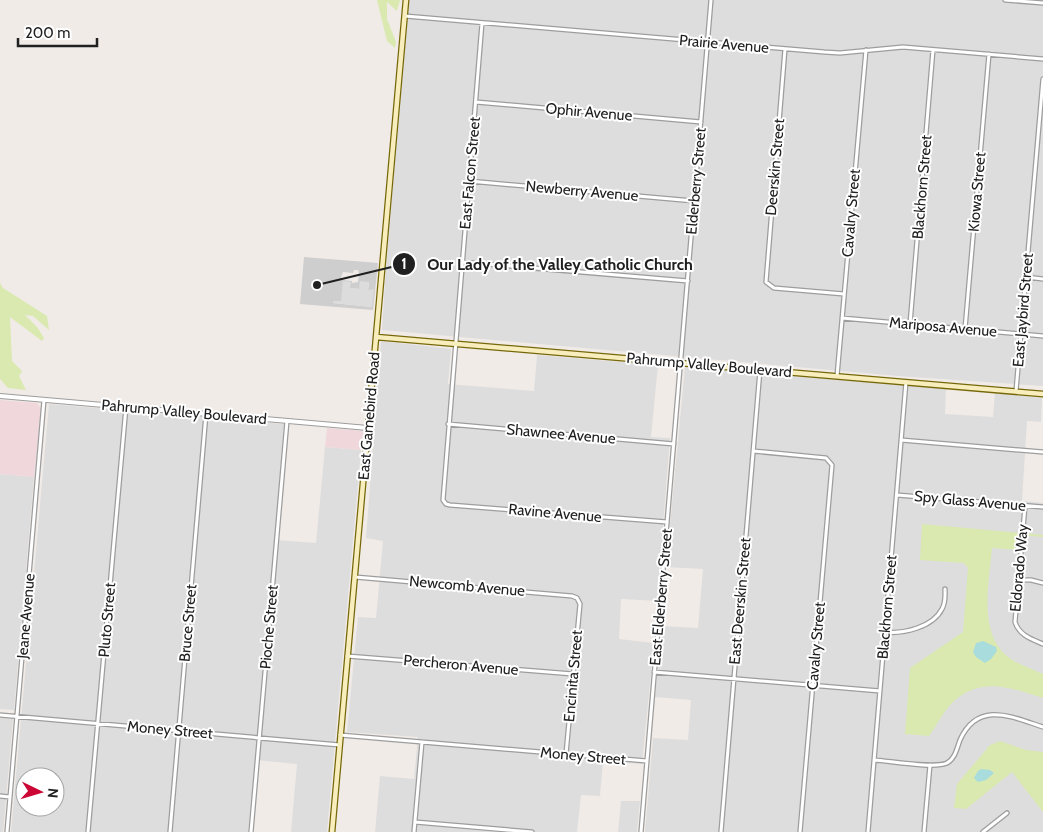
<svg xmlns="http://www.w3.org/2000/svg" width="1043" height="832" font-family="Cabin,sans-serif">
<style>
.residential{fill:#dedddd;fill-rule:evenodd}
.commercial{fill:#f0d7dc}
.religious{fill:#cecece;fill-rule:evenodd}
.grass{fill:#d9e9af}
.parking{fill:#dcdcdc}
.water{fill:#a9dcdc}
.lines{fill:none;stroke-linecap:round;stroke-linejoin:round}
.minor-casing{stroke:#9d9d9d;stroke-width:5.5}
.tertiary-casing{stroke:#9d9d9d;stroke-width:6}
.secondary-casing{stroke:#766808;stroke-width:7}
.minor{stroke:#fff;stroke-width:3}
.tertiary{stroke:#fff;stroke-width:4}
.secondary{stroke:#f8edbd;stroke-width:4.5}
.labels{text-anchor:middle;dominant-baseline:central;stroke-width:4;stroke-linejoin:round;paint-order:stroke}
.street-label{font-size:15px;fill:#202020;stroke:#fff}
.leader{fill:none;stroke:#202020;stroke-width:2}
.callout-dot{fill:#202020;stroke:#fff;stroke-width:2}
.mark-label{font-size:15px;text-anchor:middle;font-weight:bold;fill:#fff}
.callout-label{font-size:16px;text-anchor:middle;font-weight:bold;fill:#202020;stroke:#fff;stroke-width:4;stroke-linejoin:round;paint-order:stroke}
</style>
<rect width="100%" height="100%" fill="#f0ebe7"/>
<!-- residential -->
<path class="residential" d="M409,0H1043V386L898,376L382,330L386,266Z
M381,341L451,349L448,384L534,391L537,355L658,365L651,437L670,438L657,601L621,599L619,639L654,643L642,764L603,761L600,796L581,795L577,832H375L380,776L414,779L418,737L347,732L358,617L376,618L383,541L366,538Z
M685,367L946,389L945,414L993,417L995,393L1042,398L1041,422L1027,421L1022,501L1043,503V832H645L653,738L688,740L691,700L655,697L662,626L698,628L703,569L666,567Z
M49,404L284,424L275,540L316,543L325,447L361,450L327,832H291L297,764L256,760L248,832H11ZM25,777H55V807H25Z
M0,474L34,477L14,710L0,709Z
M0,718L13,719L3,832H0Z
M621,801H640L637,832H618Z"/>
<!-- commercial -->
<path class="commercial" d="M0,400L37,403L41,408L34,477L0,474Z
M327,428L363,431L361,450L325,447Z"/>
<!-- religious -->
<path class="religious" d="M304,257L378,263L373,310L300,304ZM354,270H358L359,273L358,282L352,283V281L343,280L341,277L343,272L353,273ZM369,283L368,290H371L372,307L333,303L334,301H341L350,288L359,289Z"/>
<!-- grass -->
<path class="grass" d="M377,0H400L397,11L387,2V19L396,42L395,48L387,41Z
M0,283L3,288L47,316L49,330L33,316L25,315L37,327L44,338L42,341L10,317L12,361L22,371L19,376L26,390L8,388L0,379Z
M922,524L1043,535V537L1019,535L1018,550L992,548C989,585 976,638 1014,661C1023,666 1034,670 1043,674V698C1012,688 982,676 954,701C944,710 937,725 929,736L905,734L910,668L963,632L968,568L964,563L920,560Z
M1000,741L1026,750L1043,752V812L1012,772L966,809L954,808L957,784L990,745Z"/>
<!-- parking -->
<path class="parking" d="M343,281L351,282L350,288L359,289L360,281L369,282L368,290L374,289L372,307L333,303V301H341Z"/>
<!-- water -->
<path class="water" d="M983,641L996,647L997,651L991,659L985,663L976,657L973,652L976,643Z
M981,769L990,770L994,773L986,780L978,782L974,778L978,771Z"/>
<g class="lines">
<defs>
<path id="minor" d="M1005,0L1043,3
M405,16L824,52L840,53L903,47L1043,59
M482,23L443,500L446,504L450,505L667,522
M785,49L766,282L774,288L844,294
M476,102L701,122
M469,181L694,201
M462,262L688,281
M1026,277L1043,279
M842,318L1043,336
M910,324L933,50
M965,329L989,54
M837,376L866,50
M1016,391L1043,79
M448,424L674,444
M901,440L1043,452
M753,451L826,458L832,465L800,832
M897,495L1043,507
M1025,506L1015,622C1019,635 1031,639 1043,644
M355,577L572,596L577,598L580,604L566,754
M1018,580H1031L1043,583
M885,632C904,634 933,627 942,609C946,602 945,595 945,589
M347,656L573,674
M654,672L880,691
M0,715L340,745
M340,735L647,761
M874,760C890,761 935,769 947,763C955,759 957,748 960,740C978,700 1012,717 1043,727
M0,796L10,797
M415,822L532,832
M7,832L44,400
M88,832L126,407
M170,832L206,414
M251,832L287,421
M414,832L422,742
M641,832L711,0
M721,832L760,370
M868,832L906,382
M924,832L930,765
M983,832L1007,813"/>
<path id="tertiary" d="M0,396L368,428"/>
<path id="secondary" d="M376,337L1043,394
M332,832L406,0"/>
</defs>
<!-- minor casing -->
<use href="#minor" class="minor-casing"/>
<!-- tertiary casing -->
<use href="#tertiary" class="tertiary-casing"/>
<!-- secondary casing -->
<use href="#secondary" class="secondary-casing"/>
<!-- minor -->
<use href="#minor" class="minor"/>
<!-- tertiary -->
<use href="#tertiary" class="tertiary"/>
<!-- secondary -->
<use href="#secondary" class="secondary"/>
</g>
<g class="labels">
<!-- street labels -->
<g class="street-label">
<text transform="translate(724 44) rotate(5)">Prairie Avenue</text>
<text transform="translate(589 112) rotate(5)">Ophir Avenue</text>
<text transform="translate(775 167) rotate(-85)">Deerskin Street</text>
<text transform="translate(470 173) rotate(-85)">East Falcon Street</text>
<text transform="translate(696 181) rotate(-85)">Elderberry Street</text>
<text transform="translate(922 187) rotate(-85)">Blackhorn Street</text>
<text transform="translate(582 191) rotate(5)">Newberry Avenue</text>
<text transform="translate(977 192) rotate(-85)">Kiowa Street</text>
<text transform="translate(851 213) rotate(-85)">Cavalry Street</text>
<text transform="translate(1023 310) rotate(-85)">East Jaybird Street</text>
<text transform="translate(943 327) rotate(5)">Mariposa Avenue</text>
<text transform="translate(709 365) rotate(5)">Pahrump Valley Boulevard</text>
<text transform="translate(184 412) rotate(5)">Pahrump Valley Boulevard</text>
<text transform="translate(369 416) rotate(-85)">East Gamebird Road</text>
<text transform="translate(561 434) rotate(5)">Shawnee Avenue</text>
<text transform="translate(970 501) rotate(5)">Spy Glass Avenue</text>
<text transform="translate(555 513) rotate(5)">Ravine Avenue</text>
<text transform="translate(1019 568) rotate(-85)">Eldorado Way</text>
<text transform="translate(467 586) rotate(5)">Newcomb Avenue</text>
<text transform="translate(661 597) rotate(-85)">East Elderberry Street</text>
<text transform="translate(740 601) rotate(-85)">East Deerskin Street</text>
<text transform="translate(887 607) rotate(-85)">Blackhorn Street</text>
<text transform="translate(26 616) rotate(-85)">Jeane Avenue</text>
<text transform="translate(107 620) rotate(-85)">Pluto Street</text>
<text transform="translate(188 623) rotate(-85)">Bruce Street</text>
<text transform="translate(269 627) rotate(-85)">Pioche Street</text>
<text transform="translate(816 646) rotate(-85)">Cavalry Street</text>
<text transform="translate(461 665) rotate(5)">Percheron Avenue</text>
<text transform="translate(573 676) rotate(-85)">Encinita Street</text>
<text transform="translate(170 730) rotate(5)">Money Street</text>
<text transform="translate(583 756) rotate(5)">Money Street</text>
</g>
</g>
<!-- callouts -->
<path class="leader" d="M317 285L404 264"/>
<g class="callout-dot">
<circle cx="317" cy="285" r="5"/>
<circle cx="404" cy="264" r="12"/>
</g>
<g class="mark-label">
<text x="404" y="269">1</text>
</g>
<g class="callout-label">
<text x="560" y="270">Our Lady of the Valley Catholic Church</text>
</g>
<!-- north arrow -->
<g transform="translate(40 792) rotate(95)"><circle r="24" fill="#ffffff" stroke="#a6a6a6"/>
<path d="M0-4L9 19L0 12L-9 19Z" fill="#cb0635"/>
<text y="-8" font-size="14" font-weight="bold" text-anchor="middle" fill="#202020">N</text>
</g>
<!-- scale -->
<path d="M18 38v8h79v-8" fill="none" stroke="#202020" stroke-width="2.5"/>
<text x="25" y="38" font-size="15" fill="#202020" stroke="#ffffff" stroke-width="4" paint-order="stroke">200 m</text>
</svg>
